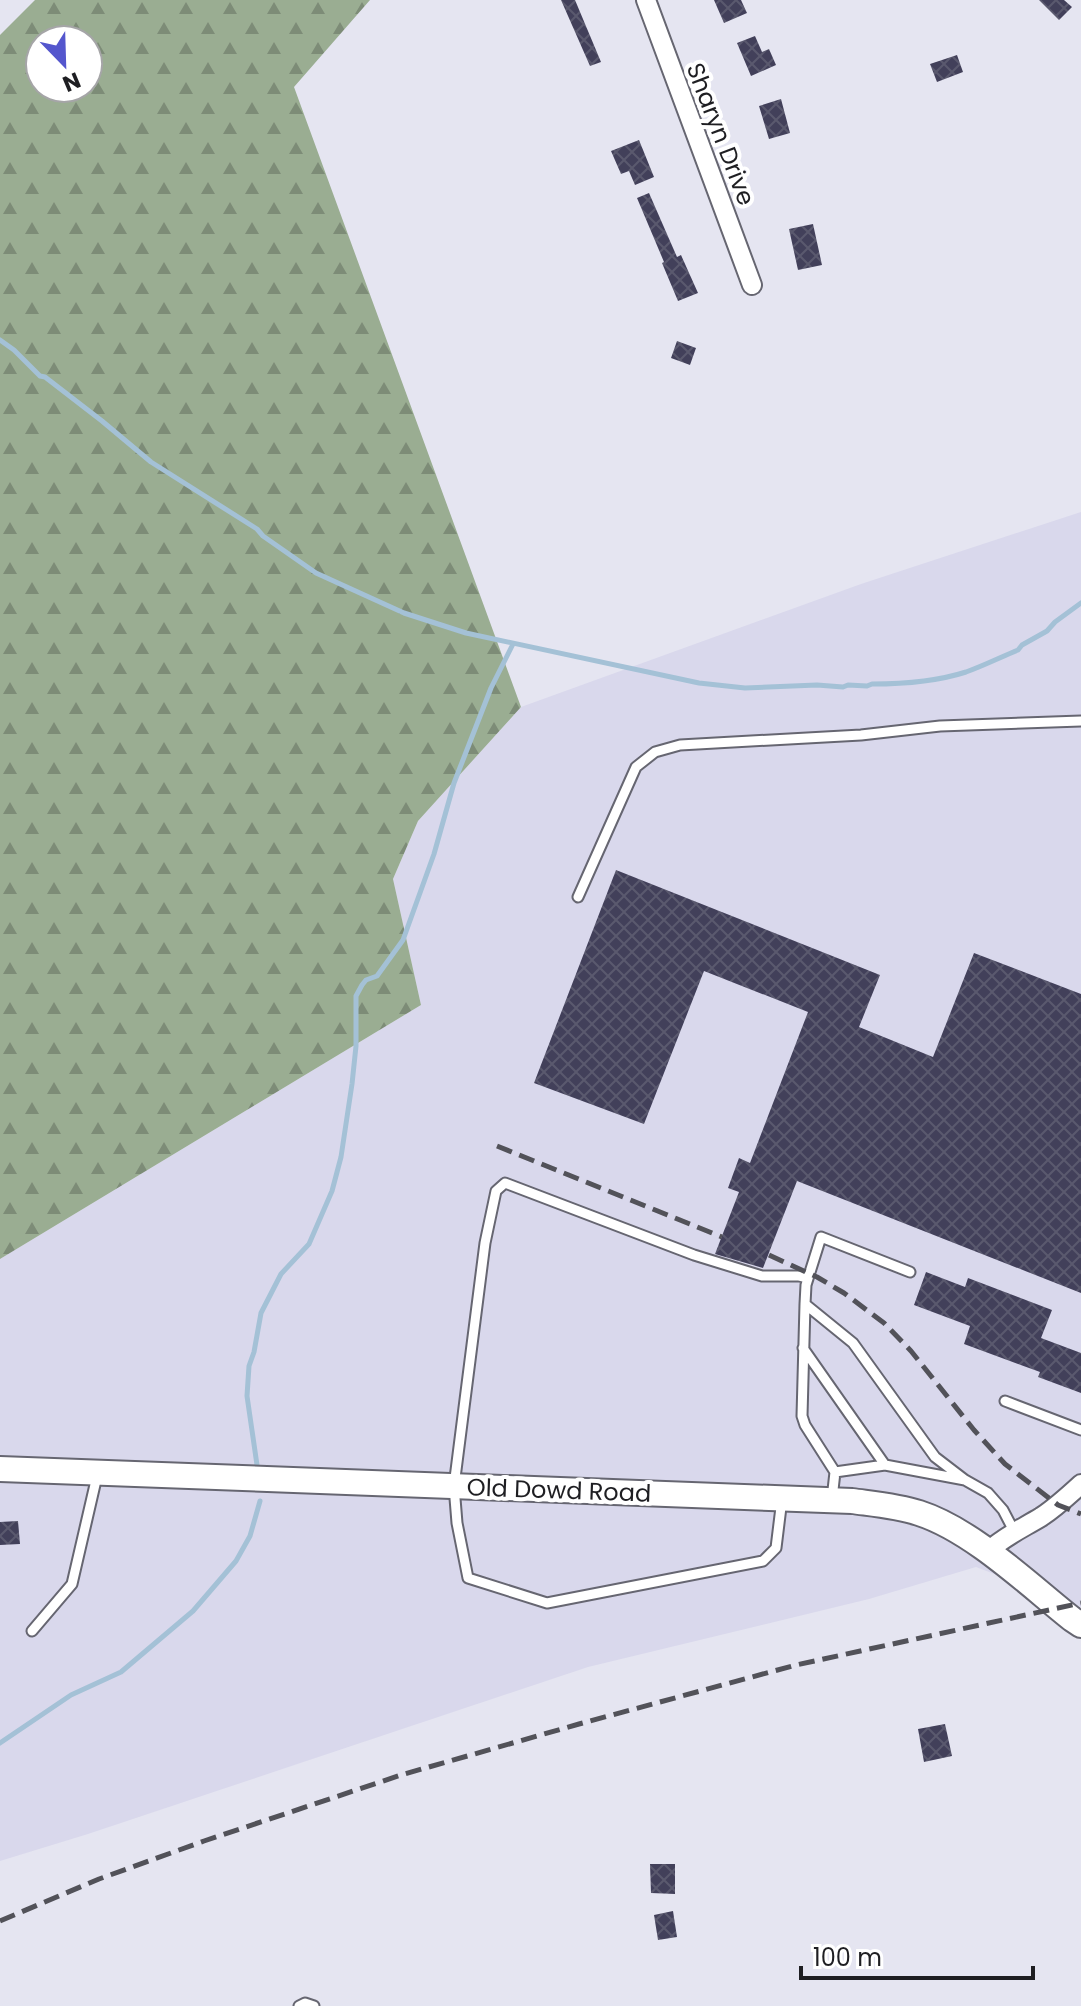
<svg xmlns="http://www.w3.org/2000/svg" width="1081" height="2006" font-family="Poppins,sans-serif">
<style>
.built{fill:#d9d8ec}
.forest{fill:url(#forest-firs);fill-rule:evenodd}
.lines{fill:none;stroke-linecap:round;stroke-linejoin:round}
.stream{stroke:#a4c1d6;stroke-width:5}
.building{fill:url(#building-cross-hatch)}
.lane-casing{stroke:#666671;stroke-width:13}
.street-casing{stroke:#666671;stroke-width:22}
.secondary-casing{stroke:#666671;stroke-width:28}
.lane{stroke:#fff;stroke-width:9}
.street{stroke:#fff;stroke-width:18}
.secondary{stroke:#fff;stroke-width:24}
.rail{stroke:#525259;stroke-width:5;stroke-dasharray:16 8;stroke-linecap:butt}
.labels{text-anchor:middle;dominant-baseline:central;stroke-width:8;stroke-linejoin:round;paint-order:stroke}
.street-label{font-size:24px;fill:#1e1e22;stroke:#fff}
</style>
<defs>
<pattern id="forest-firs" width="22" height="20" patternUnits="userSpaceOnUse" patternTransform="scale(2)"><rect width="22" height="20" fill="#9aad92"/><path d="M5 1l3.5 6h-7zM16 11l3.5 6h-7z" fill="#7d8c77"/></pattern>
<pattern id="building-cross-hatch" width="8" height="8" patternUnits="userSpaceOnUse" patternTransform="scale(2)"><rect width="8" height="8" fill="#42405a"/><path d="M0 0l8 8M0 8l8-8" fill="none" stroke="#5a596e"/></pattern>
</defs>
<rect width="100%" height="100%" fill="#e5e5f1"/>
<!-- built -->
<path class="built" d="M1081,512V1607L976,1567L869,1599L588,1667L88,1834L0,1861V1259L421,1005L393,879L418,821L521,707L861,584Z"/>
<!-- forest -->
<path class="forest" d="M35,0H370L294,87L521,707L418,821L393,879L421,1005L0,1259V35ZM40,40H88V88H40Z"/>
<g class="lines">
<!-- stream -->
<path class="stream" d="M0,340L14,350L40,376L45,377L102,421L151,462L257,529L263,536L316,573L404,613L466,633L699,683L745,688L817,685L843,687L848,685L867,686L872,684C904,684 935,682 966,672C983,666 1001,657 1018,650L1022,645L1047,631L1055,622L1081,603
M257,1465L247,1396L249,1366L254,1352L261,1313L281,1274L309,1244L332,1191L341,1157L352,1084L356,1046V996L362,985L366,980L377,976L403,940L434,854L454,783L491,688L513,644
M0,1743L71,1695L121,1672L193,1611L236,1561L250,1536L260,1501"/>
</g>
<!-- building -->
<path class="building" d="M561,0H575L601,62L590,66Z
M714,0H741L747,13L724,23Z
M1039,0H1064L1072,7L1059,20Z
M755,36L762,52L769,49L776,65L751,76L737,43Z
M957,55L963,72L937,82L930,64Z
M781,99L790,133L769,139L759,106Z
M639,140L654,177L635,185L629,171L621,174L611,151Z
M649,193L677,257L681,255L698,293L678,301L662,263L664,262L637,198Z
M813,224L822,265L798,270L789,229Z
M677,341L696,348L690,365L671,358Z
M616,870L880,975L859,1027L933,1057L974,953L1081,994V1293L797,1181L763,1268L715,1254L739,1192L728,1188L739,1158L750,1163L808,1012L704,971L644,1124L534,1083Z
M926,1272L965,1287L968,1278L1052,1310L1041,1338L1081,1353V1393L1038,1377L1040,1372L964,1344L970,1326L914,1305Z
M18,1521L20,1544L0,1545V1522Z
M945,1724L952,1756L924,1762L918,1729Z
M650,1864H675V1894L651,1893Z
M673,1911L677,1937L658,1940L654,1915Z"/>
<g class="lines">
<defs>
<path id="lane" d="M578,897L636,767L655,752L680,745L861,735L940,726L1081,721
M805,1304L806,1285L821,1237L910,1272
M803,1348L885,1465
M1005,1401L1081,1430
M835,1472L805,1425L802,1416L805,1304L853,1343L935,1457L965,1480
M782,1499L776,1548L763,1561L547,1603L468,1578L457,1523L454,1486L485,1243L496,1191L505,1183L694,1255L762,1276H799L808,1278
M832,1499L835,1472L885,1465L965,1480L988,1493L1003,1510L1014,1531
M32,1631L72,1584L97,1476
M299,2006L305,2003L314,2006"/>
<path id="street" d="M646,0L752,285
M987,1552C1005,1536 1021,1529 1041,1517C1056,1507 1068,1496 1081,1484"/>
<path id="secondary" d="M0,1469L852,1501C874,1504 898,1506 919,1513C972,1530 1028,1584 1072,1619L1081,1625"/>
</defs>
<!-- lane casing -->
<use href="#lane" class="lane-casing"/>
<!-- street casing -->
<use href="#street" class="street-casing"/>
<!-- secondary casing -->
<use href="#secondary" class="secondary-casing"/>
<!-- lane -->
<use href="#lane" class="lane"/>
<!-- street -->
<use href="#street" class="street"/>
<!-- secondary -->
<use href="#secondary" class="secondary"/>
<!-- rail -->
<path class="rail" d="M497,1146L722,1237
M769,1255L817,1277L844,1293L884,1323L911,1351L974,1430L1005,1464L1058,1505L1081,1514
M0,1921L99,1879L204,1841L401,1775L579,1724L796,1665L1081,1603"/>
</g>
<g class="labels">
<!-- street labels -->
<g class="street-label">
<text transform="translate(721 134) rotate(69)">Sharyn Drive</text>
<text transform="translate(559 1490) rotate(2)">Old Dowd Road</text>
</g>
</g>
<!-- north arrow -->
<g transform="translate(64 64) rotate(157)"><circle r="38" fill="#ffffff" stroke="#a5a5a7" stroke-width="2"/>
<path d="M0-6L14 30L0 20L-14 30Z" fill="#5456cd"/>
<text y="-12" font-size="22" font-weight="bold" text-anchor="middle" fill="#1e1e22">N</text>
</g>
<!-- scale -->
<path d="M801 1966v12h232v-12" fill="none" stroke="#1e1e22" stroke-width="4"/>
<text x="813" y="1966" font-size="24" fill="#1e1e22" stroke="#ffffff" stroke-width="6" paint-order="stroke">100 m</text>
</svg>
